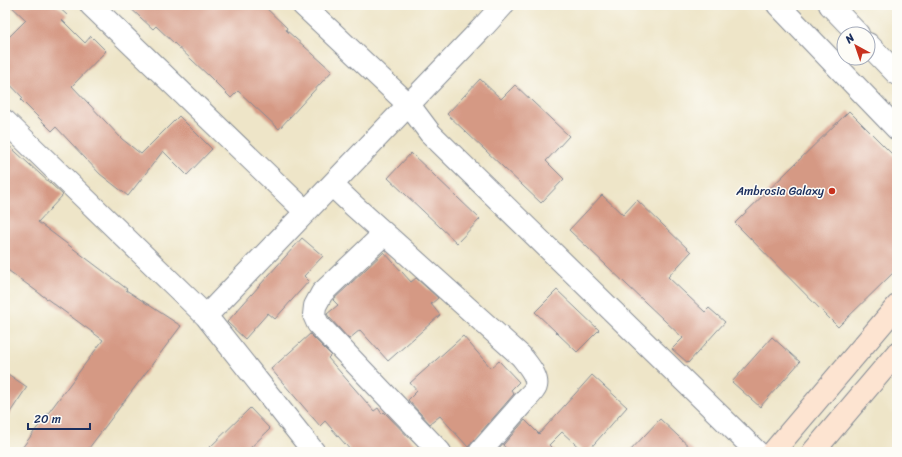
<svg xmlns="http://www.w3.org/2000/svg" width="902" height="457" font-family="Sriracha,sans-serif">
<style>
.building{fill:#d59984}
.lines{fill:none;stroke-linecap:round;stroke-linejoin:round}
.street-casing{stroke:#848a93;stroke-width:24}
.secondary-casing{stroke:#848a93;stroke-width:24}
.street{stroke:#fff;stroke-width:22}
.secondary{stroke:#fde4d1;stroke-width:22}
.poi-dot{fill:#c8321e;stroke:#fdfcf7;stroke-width:1.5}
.labels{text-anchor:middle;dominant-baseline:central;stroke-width:3;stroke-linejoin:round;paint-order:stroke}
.poi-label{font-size:12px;fill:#1b2f5e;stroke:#fdfcf7;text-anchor:end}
</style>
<rect width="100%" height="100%" fill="#fdfcf7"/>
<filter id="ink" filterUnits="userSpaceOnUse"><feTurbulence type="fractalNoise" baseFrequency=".025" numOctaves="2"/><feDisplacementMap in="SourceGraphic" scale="8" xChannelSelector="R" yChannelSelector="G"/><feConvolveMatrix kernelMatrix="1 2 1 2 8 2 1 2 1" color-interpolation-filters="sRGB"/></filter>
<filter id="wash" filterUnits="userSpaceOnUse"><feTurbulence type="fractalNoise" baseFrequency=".012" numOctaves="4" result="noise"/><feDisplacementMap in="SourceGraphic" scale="16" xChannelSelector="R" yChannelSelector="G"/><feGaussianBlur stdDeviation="0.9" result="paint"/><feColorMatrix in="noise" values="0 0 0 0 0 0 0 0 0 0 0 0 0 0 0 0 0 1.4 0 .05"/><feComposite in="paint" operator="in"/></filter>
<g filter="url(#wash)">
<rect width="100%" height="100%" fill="#eee5c8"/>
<g id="blocks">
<!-- building -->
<path class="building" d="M10,5H56L67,15L62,20L85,43L91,36L106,51L72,86L122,139L141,154L179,116L212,149L187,175L163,151L128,196L100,174L56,127L52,131L21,100L23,98L5,79V41L26,20Z
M127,5H263L287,28L286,30L332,71L279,129L238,91L231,98L210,77L156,26L153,29Z
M480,79L501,99L515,85L569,136L546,161L564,179L541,203L447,114Z
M849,111L897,159V269L838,327L735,223Z
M5,142L63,195L38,222L127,289L126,290L181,326L86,452H19L103,340L5,268Z
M411,153L480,219L457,243L388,178Z
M602,195L623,215L637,200L691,252L668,277L705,312L709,308L725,322L688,363L672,349L683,338L569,230Z
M302,238L323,256L304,276L309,281L275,319L268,313L245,339L227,322Z
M384,252L411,282L416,278L438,298L431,304L440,315L388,361L360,330L349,339L329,317L327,314L338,305L333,300Z
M557,290L599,330L577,352L535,312Z
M310,334L331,355L328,358L374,411L378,408L382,414L384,412L423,452H352L325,421L320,426L271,369Z
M463,336L491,368L499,361L519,382L511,390L514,394L468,447L440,416L430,424L408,400L417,391L410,383Z
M772,337L800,362L760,407L732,382Z
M5,372L27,387L5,420Z
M592,375L627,407L587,452H584L562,432L549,445L556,452H509L503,445L525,420L539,434Z
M250,408L270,429L246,452H205Z
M660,419L695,452H629Z"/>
</g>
</g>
<g filter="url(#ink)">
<use href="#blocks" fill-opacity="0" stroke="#848a93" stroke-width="1"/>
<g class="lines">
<defs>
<path id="street" d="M91,5L306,212
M303,5L409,105L430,133L757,452
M778,5L897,129
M830,5L858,34
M868,44L897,74
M5,121L206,316L314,452
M332,185L354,206L521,356C527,364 542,380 534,390C533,392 530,395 528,397L480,452
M384,234L322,293L315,306L314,315L318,324L440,452
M206,316L484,26L503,5"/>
<path id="secondary" d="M773,452L897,306
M813,452L897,353"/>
</defs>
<!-- street casing -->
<use href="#street" class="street-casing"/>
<!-- secondary casing -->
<use href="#secondary" class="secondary-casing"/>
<!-- street -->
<use href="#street" class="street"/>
<!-- secondary -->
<use href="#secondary" class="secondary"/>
</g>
</g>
<!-- markers -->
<circle class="poi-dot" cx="832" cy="191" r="4"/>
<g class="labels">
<!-- poi labels -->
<g class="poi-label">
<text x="824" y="191">Ambrosia Galaxy</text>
</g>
</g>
<!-- margin -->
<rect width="902" height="457" fill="none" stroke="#fdfcf7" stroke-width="20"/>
<!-- north arrow -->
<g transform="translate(856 46) rotate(320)"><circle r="19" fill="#fdfcf7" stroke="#a3aaba"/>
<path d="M0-3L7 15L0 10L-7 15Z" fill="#c8321e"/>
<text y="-6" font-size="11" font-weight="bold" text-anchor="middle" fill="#1b2f5e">N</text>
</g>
<!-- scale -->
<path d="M28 423v6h62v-6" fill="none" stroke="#1b2f5e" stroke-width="2"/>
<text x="34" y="423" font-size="12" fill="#1b2f5e" stroke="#fdfcf7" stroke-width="3" paint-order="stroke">20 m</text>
</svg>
